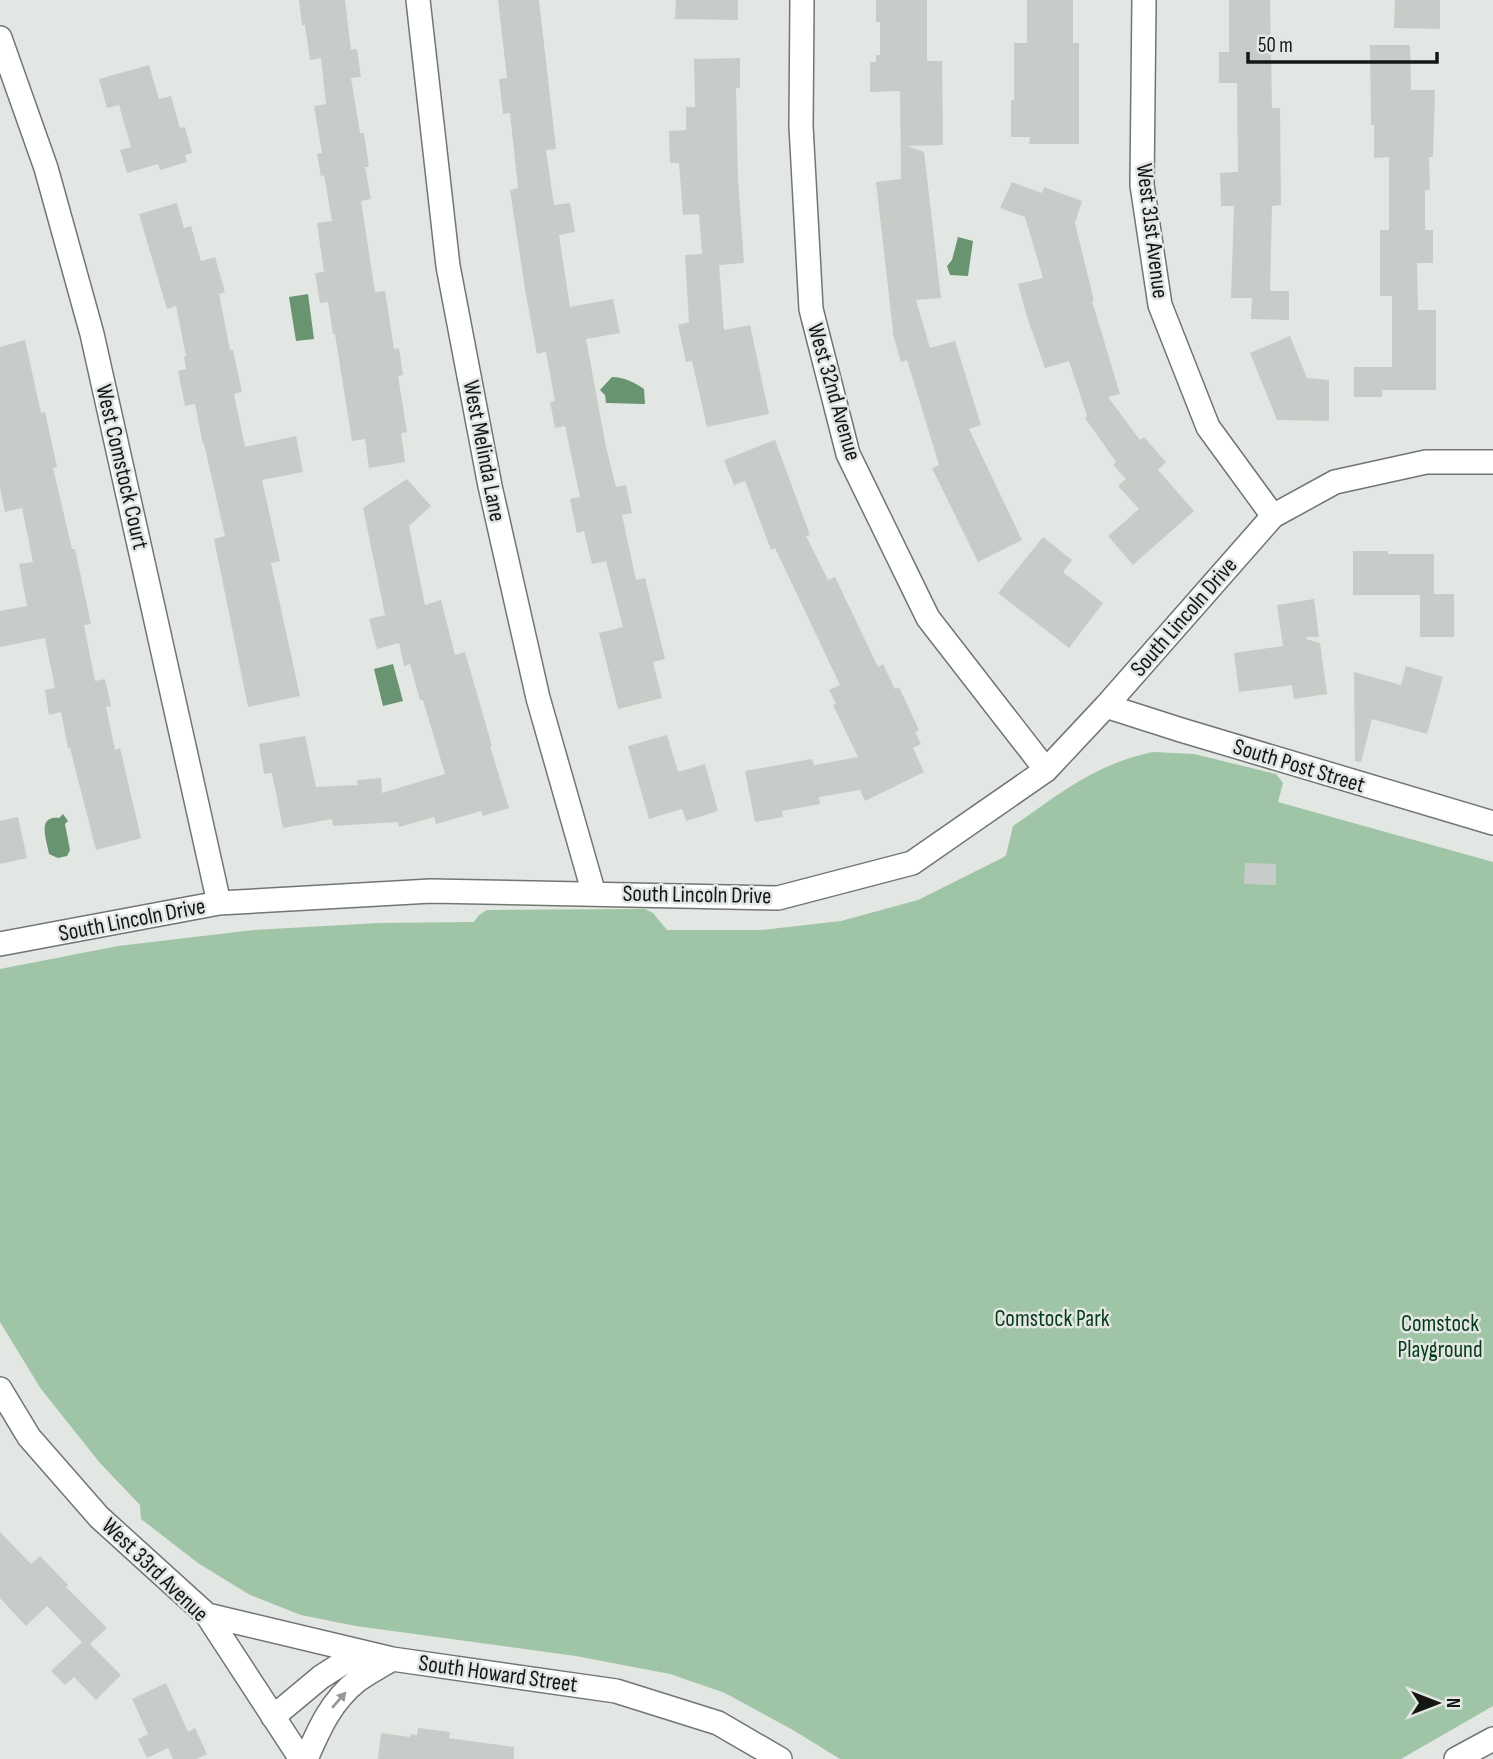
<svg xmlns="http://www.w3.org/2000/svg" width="1493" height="1759" font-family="'Sofia Sans Condensed',sans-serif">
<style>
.green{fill:#9fc4a6}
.water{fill:#699471}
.building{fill:#c8ccc8}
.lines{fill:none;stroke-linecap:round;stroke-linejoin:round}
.minor-casing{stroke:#727672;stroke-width:26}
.minor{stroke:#fff;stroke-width:23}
.oneway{fill:#969796}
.labels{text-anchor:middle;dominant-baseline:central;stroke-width:5;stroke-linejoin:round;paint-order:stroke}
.street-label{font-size:23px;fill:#151715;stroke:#e2e7e3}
.park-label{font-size:23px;fill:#043a17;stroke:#e2e7e3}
</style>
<rect width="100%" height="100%" fill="#e2e7e3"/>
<!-- green -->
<path class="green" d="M1153,752L1194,754L1276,774L1283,783L1278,802L1493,862V1706L1401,1759H840L793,1730L725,1693L670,1674L576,1656L356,1626L301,1615L250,1595L198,1563L141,1519L140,1505L100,1463L41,1389L0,1322V969L118,946L254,930L379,923L474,922L479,915L487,910L645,909L653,913L667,930H761L841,921L918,900L1004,857L1006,855L1013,826C1061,793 1095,764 1153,752Z"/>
<!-- water -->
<path class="water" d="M958,237L973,241L968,276L950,275L947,266L952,260Z
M308,294L314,339L296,341L289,297Z
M612,377C624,377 634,382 644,389L645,404L606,403L605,395L600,390Z
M393,664L403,701L383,706L374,669Z
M63,814L68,821L65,824L70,850L67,856L58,858L49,854C47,841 36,815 59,818Z"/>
<!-- building -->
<path class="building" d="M299,0H345L351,50L357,49L361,77L351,78L360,133H364L369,167H365L371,199L361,201L375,292L385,291L394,349L399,348L403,375L398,376L407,432L401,433L405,462L369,468L365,439L352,441L335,334H333L328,302L320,303L315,273L324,272L317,223L332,221L324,175L321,176L317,154L322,153L314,106L326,104L321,58L310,60L305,25H302Z
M498,0H539L556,149L546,150L554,205L570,203L575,232L559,235L570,307L613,299L620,333L586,339L606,447L616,487L626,485L632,513L622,515L636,580L645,578L665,659L653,662L662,698L618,709L599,633L623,627L606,561L592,564L584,531L577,533L570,499L580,497L565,426L555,428L550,402L555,401L546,352L537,354L526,295L510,190L518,188L510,113L503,114L499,79L507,78Z
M676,0H738V20L675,19Z
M876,0H927V61H942L943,145L907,146L924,152L941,298L916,300L930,348L955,341L981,425L969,429L1022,540L978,562L932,468L939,465L907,360L901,362L892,331H893L876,182L901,179L900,91L870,92V62H876V55H880V22H876Z
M1027,0H1073V43H1079V144H1029L1030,137H1011V100H1014V43H1027Z
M1229,0H1270L1272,108H1280L1281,205L1272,206L1270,291H1289V320L1251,319L1252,298H1231L1234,206H1221L1220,173L1238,172L1237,83H1219V52H1229Z
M1395,0H1440V29L1394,28Z
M1370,45H1410L1411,90H1435L1433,157H1429L1430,190H1425V230H1433V263H1417L1418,310H1436V390H1382V397H1354V367H1392V296H1380V230H1389V157L1374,158V125H1371Z
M740,58V88H736L738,179L744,263L719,265L724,330L750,325L769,414L707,427L692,361L686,362L678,325L689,322L685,255L702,254L699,214L683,215L679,163H670L669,131L686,130V107H695L694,59Z
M149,65L159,99L171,96L180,128L185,127L192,153L185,155L187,162L160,170L158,164L127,173L120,150L131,147L119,105L107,108L99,79Z
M1012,182L1042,193L1044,187L1082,201L1075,223L1094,301H1092L1120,394L1108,397L1140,440L1144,437L1166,462L1158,470L1194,511L1133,565L1108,536L1139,509L1118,486L1126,479L1113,465L1116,462L1085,418L1087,416L1069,361L1045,368L1027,317L1018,284L1043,278L1025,217L1000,208Z
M177,203L184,228L191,226L201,261L215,257L225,292L219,294L230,350H233L242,392L234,394L245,447L296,436L303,472L262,480L280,561L271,563L300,696L248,707L214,539L225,536L204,444H203L195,404L185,406L178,371L186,369L184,357L186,356L176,306L167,309L139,214Z
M1290,336L1307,378L1329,380V421L1277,420L1250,353Z
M25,340L41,413L45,412L57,467L53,468L72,549H75L85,596L91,624L84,625L95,681L105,679L111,706L106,707L115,750L120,748L141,838L96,850L70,748H68L61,712L49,715L45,690L55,688L45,638L0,647V611L27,606L19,564L33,562L22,508L5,512L0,488V347Z
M775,440L810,535L806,536L828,580L835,577L878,667L883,664L895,689L899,687L919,730L915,732L921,744L913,748L924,772L865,801L860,790L819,797L820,804L782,811L783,817L755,822L745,771L812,759L814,765L858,757L833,705L836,704L829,690L840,685L775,548L771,550L745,481L734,485L724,460Z
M407,479L431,506L409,526L425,605L441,600L455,655L465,652L492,746H490L509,808L483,816L481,811L436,824L434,817L399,827L398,822L333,826L332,819L283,828L272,773L264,774L259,744L305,736L316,787L358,785L357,780L381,778L382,793L445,774L423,700H420L410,664L404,666L399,643L377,649L369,619L385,615L363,508Z
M1043,537L1072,560L1063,572L1103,603L1069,648L998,593Z
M1353,551H1388V554H1434V594H1454V637H1420V595H1353Z
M1314,599L1319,637H1306V639L1320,643L1327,694L1294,699L1292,685L1239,692L1234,653L1283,646L1277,605Z
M1406,666L1443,677L1427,734L1372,719L1361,762L1355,761L1354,672L1401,685Z
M667,735L678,772L705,764L718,811L686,821L682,809L649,819L628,746Z
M18,817L27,858L0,864V821Z
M1245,863L1276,864V885L1244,884Z
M0,1532L31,1564L40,1556L68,1585L66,1587L107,1628L90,1644L121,1675L96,1700L74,1677L65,1685L51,1671L82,1642L47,1606L26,1626L0,1598Z
M166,1683L188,1732L195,1728L207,1754L196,1759H173L168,1748L147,1758L138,1739L148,1734L132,1699Z
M418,1728L450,1732L449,1738L514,1747V1759H378L381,1733L410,1737V1734L417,1735Z"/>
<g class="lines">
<defs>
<path id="minor" d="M418,0L448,266L490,486L538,698L594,894
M802,0L801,126L811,309L848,454L928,618L1046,770
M1144,0L1142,185L1160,305L1208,427L1273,516
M0,38L46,168L92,334L219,903
M1106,706L1181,730L1493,823
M0,944L219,903L431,891L778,898L912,863L1046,770L1106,706L1273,516L1335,482L1426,462H1493
M0,1389L29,1437L99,1517L207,1615L301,1759
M207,1615L392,1659L616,1691L718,1723L780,1759
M273,1717L321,1677L360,1652
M306,1759C319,1729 331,1701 358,1680C369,1672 381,1666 392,1659
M1456,1759L1493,1739"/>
</defs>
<!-- minor casing -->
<use href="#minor" class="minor-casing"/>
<!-- minor -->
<use href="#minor" class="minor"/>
</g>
<!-- one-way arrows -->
<defs><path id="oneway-solid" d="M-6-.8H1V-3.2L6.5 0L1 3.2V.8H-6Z" transform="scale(1.75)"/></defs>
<use class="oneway" href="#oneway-solid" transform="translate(339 1700) rotate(-49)"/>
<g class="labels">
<!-- street labels -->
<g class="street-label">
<text transform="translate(1152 231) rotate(83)">West 31st Avenue</text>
<text transform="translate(834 392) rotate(74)">West 32nd Avenue</text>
<text transform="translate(484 451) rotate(79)">West Melinda Lane</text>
<text transform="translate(122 467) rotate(77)">West Comstock Court</text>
<text transform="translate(1184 617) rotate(-49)">South Lincoln Drive</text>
<text transform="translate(1299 766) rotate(17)">South Post Street</text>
<text transform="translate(697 895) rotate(1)">South Lincoln Drive</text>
<text transform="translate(132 920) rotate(-11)">South Lincoln Drive</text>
<text transform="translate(155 1570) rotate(44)">West 33rd Avenue</text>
<text transform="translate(498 1674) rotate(8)">South Howard Street</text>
</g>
<!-- park labels -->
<g class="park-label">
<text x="1052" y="1319">Comstock Park</text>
<text x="1440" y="1324">Comstock<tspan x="1440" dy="26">Playground</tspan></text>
</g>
</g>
<!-- north arrow -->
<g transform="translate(1437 1703) rotate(90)" stroke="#e2e7e3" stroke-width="5" paint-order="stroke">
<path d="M0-5L12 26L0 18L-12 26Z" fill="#151715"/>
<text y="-10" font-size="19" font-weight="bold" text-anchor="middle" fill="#151715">N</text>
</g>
<!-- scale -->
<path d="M1248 52v10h189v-10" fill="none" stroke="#151715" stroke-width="3.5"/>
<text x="1258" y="52" font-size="21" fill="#151715" stroke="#e2e7e3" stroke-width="5" paint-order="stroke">50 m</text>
</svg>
